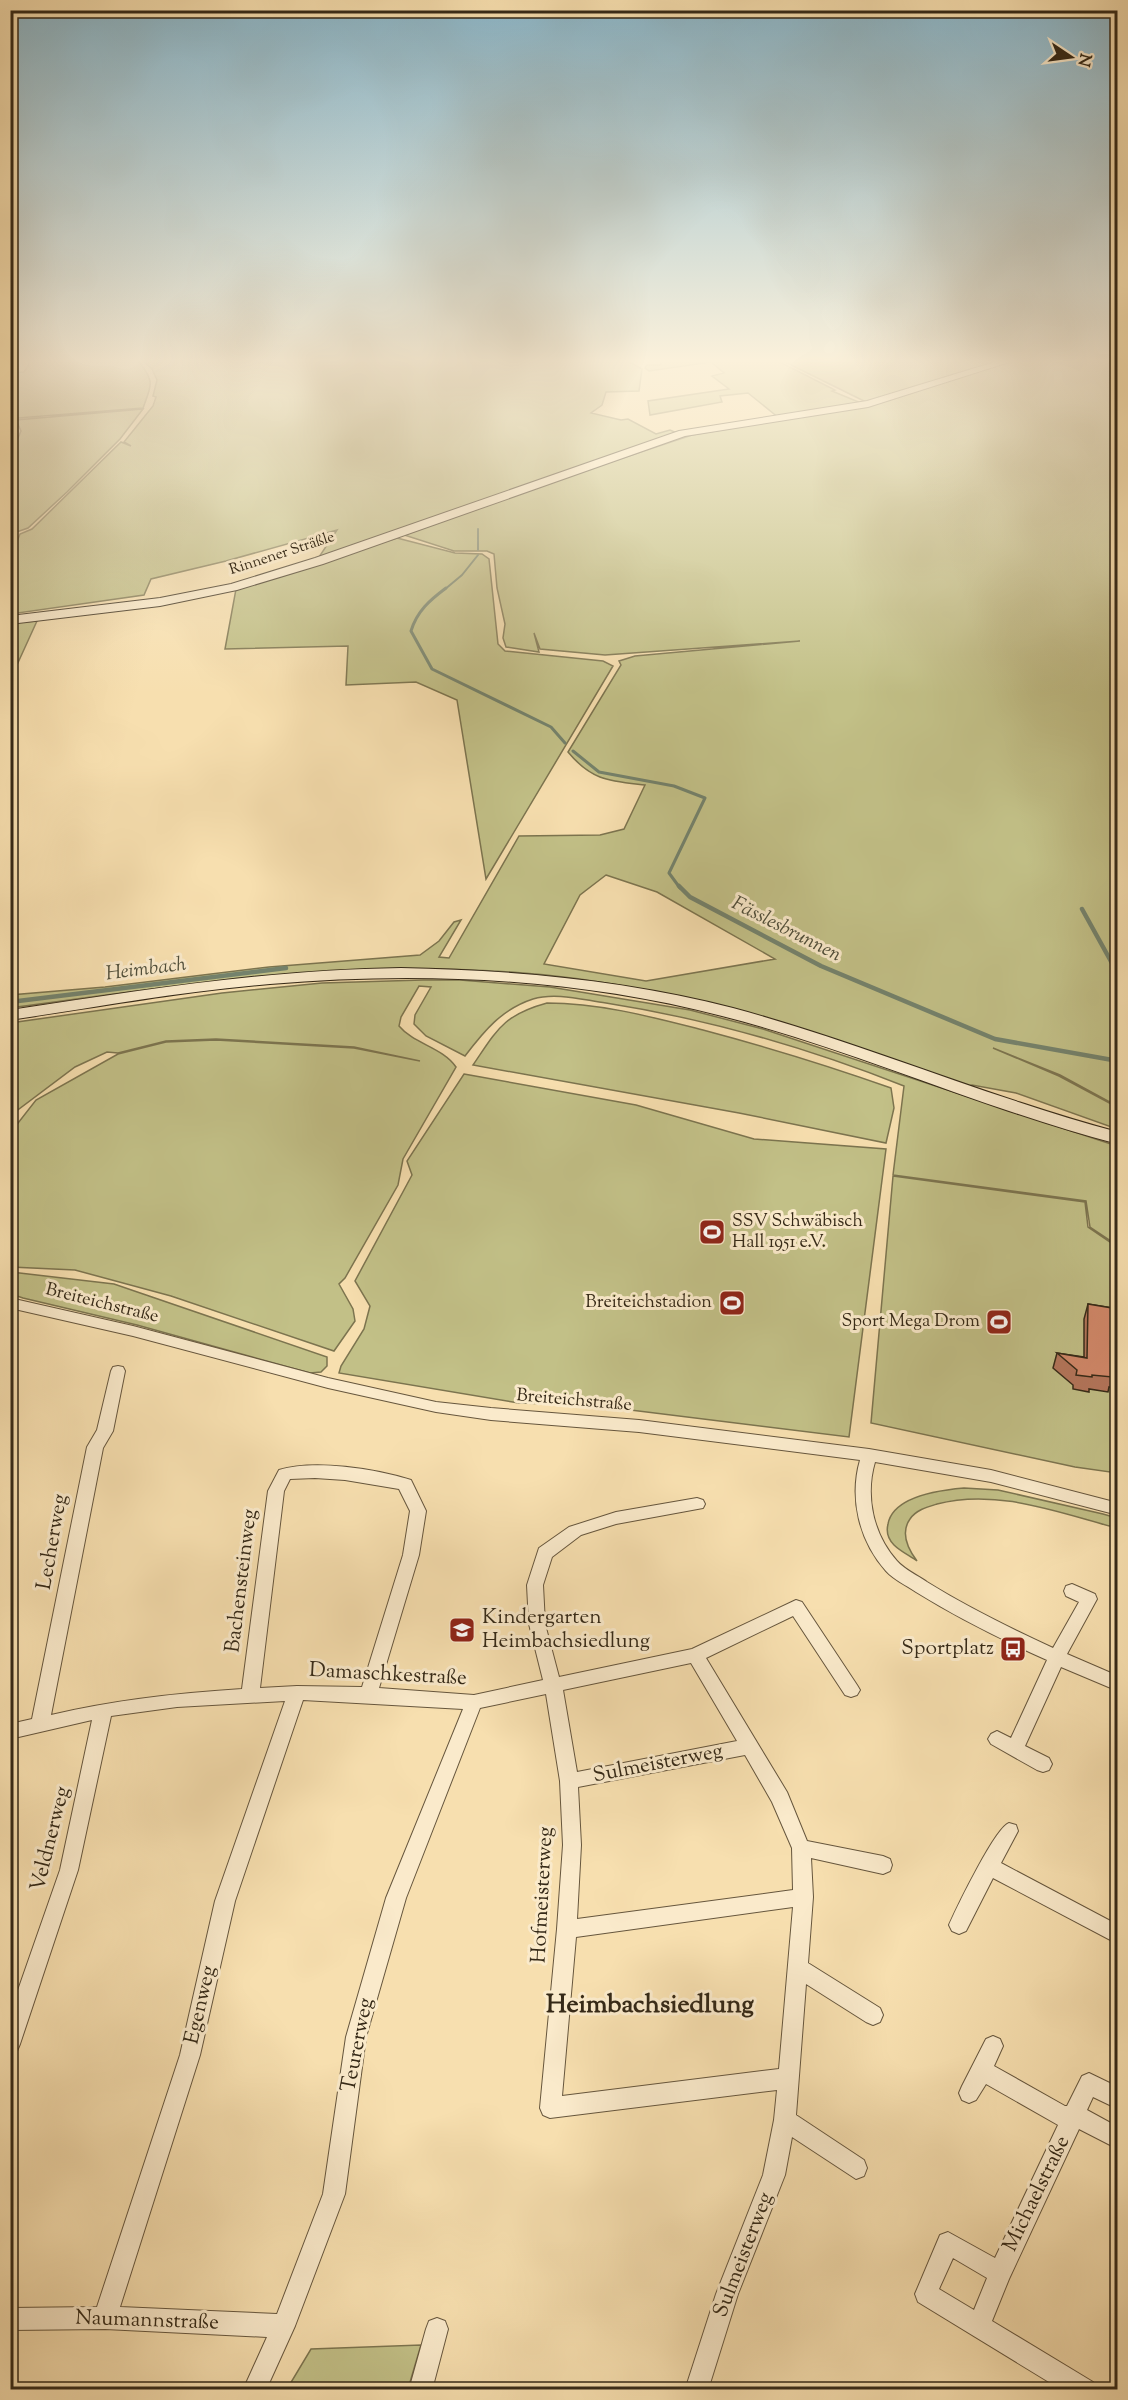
<svg xmlns="http://www.w3.org/2000/svg" width="1128" height="2400" font-family="'Sorts Mill Goudy',serif">
<style>
.green{fill:#c2c087;stroke:#7c744f;stroke-width:1.5;fill-rule:evenodd}
.lines{fill:none;stroke-linecap:round;stroke-linejoin:round}
.stream-far2{stroke:#74826c;stroke-width:2}
.stream-far1{stroke:#74826c;stroke-width:3}
.stream{stroke:#74826c;stroke-width:4.5}
.street-casing{stroke:#66563d;stroke-width:2}
.secondary-casing{stroke:#352917;stroke-width:2}
.street{fill:#faeacb;fill-rule:evenodd}
.secondary{fill:#faeacb;fill-rule:evenodd}
.wall{fill:#b5765c;stroke:#352917;stroke-width:1.5}
.building{fill:#d3896b;stroke:#352917;stroke-width:1.5}
.labels{text-anchor:middle;dominant-baseline:central;stroke-width:6;stroke-linejoin:round;paint-order:stroke}
.far-street-label{font-size:15px;fill:#352917;stroke:#faeacb}
.poi-label{font-size:18px;fill:#352917;stroke:#faeacb;text-anchor:end}
.street-label{font-size:18px;fill:#352917;stroke:#faeacb}
.water-label{font-size:20px;font-style:italic;fill:#4f4e3a;stroke:#faeacb}
.near-street-label{font-size:21px;fill:#352917;stroke:#faeacb}
.near-poi-label{font-size:21px;fill:#352917;stroke:#faeacb;text-anchor:start}
.near-quarter-label{font-size:26px;font-weight:bold;fill:#352917;stroke:#faeacb}
</style>
<rect width="100%" height="100%" fill="#f7dfaf"/>
<filter id="stains"><feTurbulence type="fractalNoise" baseFrequency=".00333" numOctaves="4"/><feColorMatrix values="0 0 0 0 .2 0 0 0 0 .09 0 0 0 0 .02 0 0 0 .5 -.17"/></filter>
<radialGradient id="worn" r=".72"><stop offset=".6" stop-color="#630" stop-opacity="0"/><stop offset="1" stop-color="#630" stop-opacity=".3"/></radialGradient>
<!-- green -->
<path class="green" d="M33,358H136C154,381 153,381 143,408L18,418L11,410V373L24,372Z
M140,358H631L629,362L642,369L639,391L606,392L602,405L591,413L621,420L628,419L656,434L670,430L677,433L319,557L337,530L226,561L151,579L144,595L11,614L10,559L20,534L32,529L121,442L131,446L124,442L153,406L156,397L153,396L157,380L152,369Z
M660,358H772L835,390L832,391L861,403L779,418L748,393L720,396L722,402L650,415L648,401L729,389L712,376L724,373L711,362L649,371L645,368L647,365H661Z
M777,358H1117V1106L1060,1075L993,1048L1059,1076L1117,1107V1129L1016,1093L972,1085L969,1086C897,1065 825,1043 753,1022C719,1011 684,998 649,991C439,946 221,979 11,1008L10,995L105,987L269,967L420,955L439,941L454,922L461,920L439,957L449,958L519,836L600,835L624,829L645,785C610,781 592,781 568,752L621,665L619,661L635,656L800,641L605,655L540,649L534,633L539,652L506,647L503,638L505,624L497,588L494,554L487,551H454L398,533L692,435L872,405ZM606,875L657,892L775,959L646,981L544,964L580,895Z
M143,409L120,439L67,492L28,528L11,534V454L21,431L16,420Z
M397,538L455,553L482,554L489,559L498,644L505,651L603,661L613,666L486,879L457,700L416,682L346,685L348,646L225,649L236,589Z
M37,621L11,678V623Z
M423,980H460L550,987L690,1010L763,1029L1117,1146V1245L1090,1227L1086,1201L893,1175L904,1086C808,1048 708,1019 606,1003C583,1000 556,992 533,999C502,1009 484,1031 465,1056L426,1036L414,1024L415,1015L431,987L419,986L401,1017L399,1026C414,1044 442,1047 456,1067L403,1159L398,1185L345,1278L339,1284L353,1309L355,1321L334,1351L171,1296L75,1270L11,1267V1132L36,1100L118,1054L166,1042L216,1040L354,1048L420,1061L354,1047L216,1039L166,1041L118,1053L107,1052L75,1067L11,1115L10,1023L222,993L322,983Z
M547,1003C600,1003 652,1017 703,1030C767,1047 829,1066 891,1088L894,1108L886,1143L739,1113L473,1065C497,1030 503,1015 547,1003Z
M464,1074L636,1105L754,1139L886,1149L849,1437L590,1405L519,1403L339,1373L341,1366L364,1329L370,1306L355,1281L412,1175L407,1161Z
M893,1176L1085,1202L1088,1227L1117,1247V1473L1075,1467L871,1423Z
M11,1272L114,1284L327,1357V1366L321,1372L310,1373L137,1325L23,1298L11,1294Z
M964,1488L998,1490L1103,1514L1117,1518V1528C1060,1513 997,1488 937,1504C927,1507 916,1510 910,1519C900,1533 908,1549 917,1561C910,1556 900,1551 894,1545C888,1539 886,1532 888,1524C893,1496 941,1490 964,1488Z
M421,2345L408,2389H287L311,2349Z"/>
<g class="lines">
<!-- stream-far2 -->
<path class="stream-far2" d="M478,529V550
M444,590L462,575L478,555"/>
<!-- stream-far1 -->
<path class="stream-far1" d="M446,588C430,600 417,611 411,631L432,669L551,727L565,743
M573,751L599,772L674,786L705,798L669,873L680,888"/>
<!-- stream -->
<path class="stream" d="M679,886L690,897L821,966L995,1039L1118,1061
M1082,909L1118,974
M10,1002L286,968"/>
<defs>
<path id="street" d="M10,1298L133,1326L328,1378L436,1402L491,1408L639,1420L869,1449L991,1470L1118,1503V1515L991,1482L875,1462C865,1496 873,1534 897,1561C905,1570 917,1575 927,1582C967,1607 1010,1628 1053,1648L1079,1602L1066,1596L1064,1591L1066,1586L1072,1584L1095,1594L1097,1599L1067,1654L1118,1676V1691L1061,1667L1025,1746L1049,1758L1052,1764L1049,1770L1043,1772L1037,1770L991,1744L988,1739L991,1734L997,1731L1011,1738L1047,1660C1002,1640 958,1618 916,1592C906,1585 894,1580 886,1571C859,1541 849,1498 860,1460L639,1432L491,1420L436,1412L328,1388L133,1336L10,1308Z
M118,1366L123,1367L125,1371L113,1431L103,1448L51,1715C114,1700 177,1693 242,1689L268,1491L279,1470C315,1459 376,1469 411,1480L426,1511L419,1555L379,1688L474,1695L543,1680L529,1624L527,1585L539,1548L569,1527L616,1512L697,1498L703,1500L705,1504L703,1508L616,1524L581,1535L552,1557L543,1585L545,1624L559,1677L692,1649L796,1600L802,1602L857,1685L860,1690L857,1695L851,1697L845,1695L793,1616L706,1658L787,1792L807,1841L883,1856L890,1859L892,1865L890,1871L883,1874L811,1858L813,1897L808,1963L880,2008L883,2015L880,2022L873,2025L866,2022L806,1984L796,2115L864,2160L867,2168L864,2176L856,2179L792,2137L785,2175L738,2294L708,2390H685L716,2294L763,2175L774,2120L777,2090L550,2118L543,2115L540,2108L557,1929L563,1845L560,1781L546,1694L480,1708L406,1898L366,2037L345,2194L295,2326L266,2390H243L267,2337L105,2329L10,2330V2308L97,2307L180,2055L215,1901L285,1701L177,1707L111,1716L78,1870L20,2044L17,2051L10,2054V2013L60,1870L92,1720L10,1739V1724L32,1719L87,1447L97,1430L111,1371L113,1367ZM315,1478L345,1480L399,1489L410,1511L403,1555L362,1687L297,1686L260,1688L284,1491L290,1479ZM691,1663L737,1741L577,1772L563,1690ZM303,1700L463,1709L386,1898L346,2037L323,2194L277,2314L120,2307L200,2055L235,1901ZM745,1755L772,1802L792,1848L793,1890L577,1919L581,1845L578,1787ZM793,1907L779,2069L562,2096L576,1937Z
M1009,1823L1016,1825L1018,1831L1001,1863L1118,1925V1944L993,1878L966,1931L959,1934L952,1931L949,1925C957,1907 995,1828 1009,1823Z
M993,2036L1000,2039L1003,2046L994,2066L1065,2106H1067L1082,2076L1089,2073L1118,2087V2109L1093,2097L1087,2110L1118,2127V2149L1079,2129L1009,2279L992,2321L1093,2382L1096,2390H1062L918,2302L915,2294L940,2235L948,2232L995,2258L1058,2125L986,2084L976,2100L969,2103L962,2100L959,2093L962,2086L986,2039ZM953,2258L987,2278L974,2310L939,2289Z
M437,2318L445,2321L448,2329L432,2390H409L426,2329L429,2321Z"/>
<path id="secondary" d="M1008,358H1022L868,407L685,436L323,564L237,590L160,606L10,624V616L160,598L231,584L315,558L679,431L867,401Z
M401,968C513,970 625,980 733,1008C863,1043 987,1097 1118,1132V1144C983,1109 856,1050 722,1016C575,978 421,971 270,984C183,991 97,1007 10,1020V1010C143,990 266,970 401,968Z"/>
</defs>
<!-- street casing -->
<use href="#street" class="street-casing"/>
<!-- secondary casing -->
<use href="#secondary" class="secondary-casing"/>
<!-- street -->
<use href="#street" class="street"/>
<!-- secondary -->
<use href="#secondary" class="secondary"/>
</g>
<!-- wall -->
<path class="wall" d="M1088,1304L1118,1309V1389L1109,1387L1108,1392L1089,1389V1392L1073,1389V1385L1053,1368L1057,1353L1084,1357V1319Z"/>
<!-- building -->
<path class="building" d="M1088,1304L1118,1309V1374L1111,1373L1112,1377L1092,1375V1377L1076,1375L1077,1370L1057,1353L1087,1358Z"/>
<!-- sky -->
<linearGradient id="sky" x2="0" y2="1"><stop stop-color="#8ab8cd"/><stop offset="0.52" stop-color="#fbf1db"/><stop offset="1" stop-color="#fbf1db" stop-opacity="0"/></linearGradient>
<rect width="1128" height="694" fill="url(#sky)"/>
<!-- icons -->
<defs>
<symbol id="stadium-square" viewBox="-11 -11 22 22"><rect x="-9" y="-9" width="18" height="18" rx="4" fill="#8f2418" stroke="#faeacb"/><path d="M0-5a6.5 5 0 1 0 0 10a6.5 5 0 1 0 0-10ZM-3.5-1.8h7v3.6h-7Z" fill="#fff"/></symbol>
<symbol id="school-square" viewBox="-11 -11 22 22"><rect x="-9" y="-9" width="18" height="18" rx="4" fill="#8f2418" stroke="#faeacb"/><path d="M0-5L7-2L0 1L-7-2ZM-4 1L0 2.5L4 1V4Q0 6-4 4Z" fill="#fff"/></symbol>
<symbol id="bus-square" viewBox="-11 -11 22 22"><rect x="-9" y="-9" width="18" height="18" rx="4" fill="#8f2418" stroke="#faeacb"/><path d="M-5-6H5V4H4V6H2V4H-2V6H-4V4H-5ZM-3.5-4V0h7V-4ZM-3.5 1.2v1.5H-2V1.2ZM2 1.2v1.5H3.5V1.2Z" fill="#fff"/></symbol>
</defs>
<g fill-rule="evenodd">
<use href="#stadium-square" x="697" y="1217" width="30" height="30"/>
<use href="#stadium-square" x="717" y="1288" width="30" height="30"/>
<use href="#stadium-square" x="984" y="1307" width="30" height="30"/>
<use href="#school-square" x="447" y="1615" width="30" height="30"/>
<use href="#bus-square" x="998" y="1634" width="30" height="30"/>
</g>
<g class="labels">
<!-- far-street labels -->
<g class="far-street-label">
<text transform="translate(282 554) rotate(-18)">Rinnener Sträßle</text>
</g>
<!-- poi labels -->
<g class="poi-label">
<text x="732" y="1222" text-anchor="start">SSV Schwäbisch<tspan x="732" dy="21">Hall 1951 e.V.</tspan></text>
<text x="712" y="1303">Breiteichstadion</text>
<text x="980" y="1322">Sport Mega Drom</text>
</g>
<!-- street labels -->
<g class="street-label">
<text transform="translate(102 1304) rotate(14)">Breiteichstraße</text>
<text transform="translate(574 1401) rotate(5)">Breiteichstraße</text>
</g>
<!-- water labels -->
<g class="water-label">
<text transform="translate(786 930) rotate(27)">Fässlesbrunnen</text>
<text transform="translate(146 970) rotate(-7)">Heimbach</text>
</g>
<!-- near-street labels -->
<g class="near-street-label">
<text transform="translate(53 1542) rotate(-80)">Lecherweg</text>
<text transform="translate(242 1581) rotate(-83)">Bachensteinweg</text>
<text transform="translate(388 1675) rotate(3)">Damaschkestraße</text>
<text transform="translate(658 1764) rotate(-11)">Sulmeisterweg</text>
<text transform="translate(51 1839) rotate(-76)">Veldnerweg</text>
<text transform="translate(543 1895) rotate(-87)">Hofmeisterweg</text>
<text transform="translate(201 2005) rotate(-77)">Egenweg</text>
<text transform="translate(358 2045) rotate(-79)">Teurerweg</text>
<text transform="translate(1037 2194) rotate(-64)">Michaelstraße</text>
<text transform="translate(744 2255) rotate(-69)">Sulmeisterweg</text>
<text transform="translate(147 2321) rotate(2)">Naumannstraße</text>
</g>
<!-- near-poi labels -->
<g class="near-poi-label">
<text x="482" y="1618">Kindergarten<tspan x="482" dy="24">Heimbachsiedlung</tspan></text>
<text x="994" y="1649" text-anchor="end">Sportplatz</text>
</g>
<!-- near-quarter labels -->
<g class="near-quarter-label">
<text x="650" y="2005">Heimbachsiedlung</text>
</g>
</g>
<!-- margin -->
<rect width="1128" height="2400" fill="none" stroke="#f7dfaf" stroke-width="36"/>
<rect x="12" y="12" width="1104" height="2376" fill="none" stroke="#352917" stroke-width="3"/>
<rect x="18" y="18" width="1092" height="2364" fill="none" stroke="#352917" stroke-width="1.5"/>
<!-- north arrow -->
<g transform="translate(1071 57) rotate(103)" stroke="#faeacb" stroke-width="4.5" paint-order="stroke">
<path d="M0-4.5L10 22L0 15L-10 22Z" fill="#352917"/>
<text y="-9" font-size="16" font-weight="bold" text-anchor="middle" fill="#352917">N</text>
</g>
<rect width="100%" height="100%" filter="url(#stains)"/>
<rect width="100%" height="100%" fill="url(#worn)"/>
</svg>
